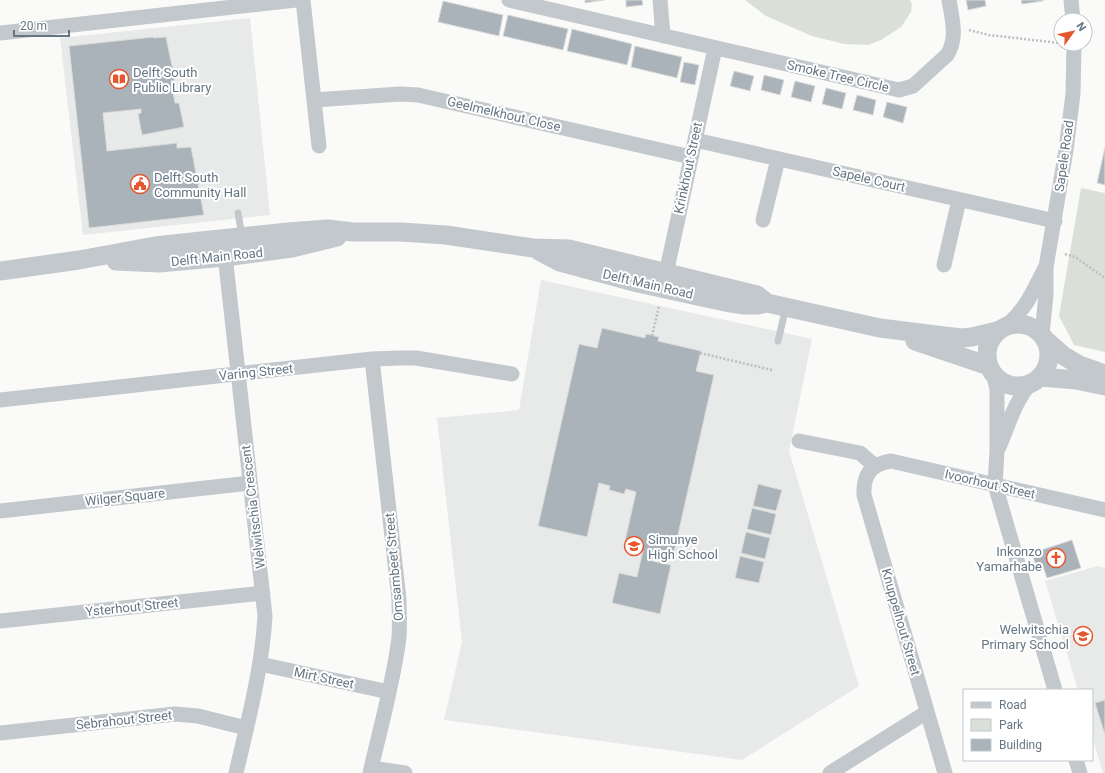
<svg xmlns="http://www.w3.org/2000/svg" width="1105" height="773" font-family="Roboto,sans-serif">
<style>
.built{fill:#e8e9e9}
.green{fill:#dadfd7}
.building{fill:#aab3b9;stroke:#dcdcda}
.lines{fill:none;stroke-linecap:round;stroke-linejoin:round}
.path{stroke:#bbbfc2;stroke-width:2.5;stroke-dasharray:2 2;stroke-linecap:butt}
.service{stroke:#c3c8cc;stroke-width:7}
.minor{stroke:#c3c8cc;stroke-width:15}
.tertiary{stroke:#c3c8cc;stroke-width:19}
.labels{text-anchor:middle;dominant-baseline:central;stroke-width:4;stroke-linejoin:round;paint-order:stroke}
.poi-label{font-size:13px;fill:#657683;stroke:#fff;text-anchor:start}
.street-label{font-size:13px;fill:#657683;stroke:#fff}
</style>
<rect width="100%" height="100%" fill="#fafaf8"/>
<!-- built -->
<path class="built" d="M250,18L270,215L83,235L60,38Z
M541,280L812,339L789,451L859,686L742,760L444,720L462,642L437,418L519,410Z
M1098,566L1105,568V773H1103L1092,736V690H1078L1045,581Z"/>
<!-- green -->
<path class="green" d="M745,0H910L912,4L911,12L901,27L881,40L868,45L844,44L812,36L766,16Z
M1081,188L1105,193V352L1074,345L1059,316Z"/>
<!-- building -->
<path class="building" d="M585,0H604L585,3Z
M626,0H642L643,5L626,7Z
M966,0H985L986,6L968,10Z
M1021,0H1043V1L1022,4Z
M443,1L503,15L499,36L438,22Z
M508,15L568,29L563,50L503,36Z
M572,29L632,44L627,65L567,51Z
M153,37L154,38L166,37L175,80L171,81L175,103H179L184,127L142,135L138,114L141,113V109L103,113L107,151L177,143V148L191,147L204,215L89,228L69,46Z
M635,46L682,57L677,78L631,67Z
M684,62L699,65L695,85L680,82Z
M734,71L754,76L750,91L730,86Z
M764,75L784,80L780,95L761,90Z
M795,81L815,86L811,102L791,97Z
M826,88L846,93L842,109L822,104Z
M857,95L876,100L873,115L853,110Z
M887,102L907,107L903,123L883,117Z
M1105,147V185L1097,183Z
M602,328L645,338L646,334L659,337L658,341L701,351L696,371L714,375L673,557L654,552L652,561L671,565L660,614L612,603L619,573L637,577L643,550L624,545L636,492L626,489L624,494L609,490L610,486L599,483L587,537L538,526L579,344L597,348Z
M758,484L782,490L776,511L753,506Z
M752,508L776,514L771,535L747,529Z
M746,532L770,538L765,559L741,553Z
M1072,540L1081,568L1047,578L1042,564L1036,566L1032,553Z
M740,556L764,562L759,583L735,578Z
M1105,700V735L1095,703Z"/>
<g class="lines">
<!-- path -->
<path class="path" d="M969,30L989,35L1059,43
M1065,254L1075,257L1105,278
M652,336L659,306
M700,353L772,370"/>
<!-- service -->
<path class="service" d="M238,213L242,236
M778,341L786,307"/>
<!-- minor -->
<path class="minor" d="M303,0L319,146
M509,0L899,90L913,86L947,55C958,38 952,19 949,0
M660,0L663,36
M1071,0L1073,20
M0,33L296,0
M314,100L400,94L418,95L691,157
M695,140L1055,221
M763,220L778,159
M224,246L265,616C262,669 248,721 236,773
M944,265L959,200
M664,283L715,48
M1007,325C1027,308 1033,291 1045,268
M1042,334L1046,295V267L1066,150L1073,94L1074,44
M993,373L997,389V451L995,485L1055,690
M0,400L372,359L399,358H416L512,374
M799,441L860,453L875,466
M999,447C1009,424 1014,403 1030,384
M0,511L250,483
M0,621L263,593
M260,664L389,692
M0,733L175,714L198,716L246,728
M1076,760L1080,773
M371,768L405,773
M370,773C380,729 393,684 399,638C400,625 399,612 399,599L372,359
M830,773L927,712
M945,773L864,495C863,475 871,464 891,461L1105,510"/>
<!-- tertiary -->
<path class="tertiary" d="M539,251L560,262L638,283L725,302L744,305H758L767,303L880,328L944,336L962,338L972,337L997,331
M116,261L159,263L225,257L292,248L337,237
M0,271L79,260L155,246L201,241L288,232L328,229L353,232H401L446,235L533,248L569,249L757,295L767,303
M987 355a31 31 0 1 1 62 0a31 31 0 1 1-62 0Z
M915,341L989,366
M1047,341L1064,356L1079,365L1105,374
M1041,377L1076,380L1105,386"/>
</g>
<!-- icons -->
<defs>
<symbol id="library-ring" viewBox="-11 -11 22 22"><circle r="9.5" fill="#fff" stroke="#e4572e" stroke-width="1.5"/><path d="M-6-4Q-3-5.5-.7-3.5V5Q-3 3-6 4ZM6-4Q3-5.5 .7-3.5V5Q3 3 6 4Z" fill="#e4572e"/></symbol>
<symbol id="civic-ring" viewBox="-11 -11 22 22"><circle r="9.5" fill="#fff" stroke="#e4572e" stroke-width="1.5"/><path d="M-.6-6.5H3V-4.5H.6V-3L4-1V1h2V6H-6V1h2V-1L-.6-3ZM-1.2 2.5V6h2.4V2.5Z" fill="#e4572e"/></symbol>
<symbol id="school-ring" viewBox="-11 -11 22 22"><circle r="9.5" fill="#fff" stroke="#e4572e" stroke-width="1.5"/><path d="M0-5L7-2L0 1L-7-2ZM-4 1L0 2.5L4 1V4Q0 6-4 4Z" fill="#e4572e"/></symbol>
<symbol id="church-ring" viewBox="-11 -11 22 22"><circle r="9.5" fill="#fff" stroke="#e4572e" stroke-width="1.5"/><path d="M-1.2-6h2.4v3.5h3.3v2.4h-3.3V6h-2.4V-.1h-3.3v-2.4h3.3Z" fill="#e4572e"/></symbol>
</defs>
<g fill-rule="evenodd">
<use href="#library-ring" x="108" y="68" width="22" height="22"/>
<use href="#civic-ring" x="129" y="173" width="22" height="22"/>
<use href="#school-ring" x="623" y="535" width="22" height="22"/>
<use href="#church-ring" x="1045" y="547" width="22" height="22"/>
<use href="#school-ring" x="1072" y="625" width="22" height="22"/>
</g>
<g class="labels">
<!-- poi labels -->
<g class="poi-label">
<text x="133" y="72">Delft South<tspan x="133" dy="15">Public Library</tspan></text>
<text x="154" y="177">Delft South<tspan x="154" dy="15">Community Hall</tspan></text>
<text x="648" y="539">Simunye<tspan x="648" dy="15">High School</tspan></text>
<text x="1042" y="551" text-anchor="end">Inkonzo<tspan x="1042" dy="15">Yamarhabe</tspan></text>
<text x="1069" y="629" text-anchor="end">Welwitschia<tspan x="1069" dy="15">Primary School</tspan></text>
</g>
<!-- street labels -->
<g class="street-label">
<text transform="translate(838 76) rotate(13)">Smoke Tree Circle</text>
<text transform="translate(504 114) rotate(13)">Geelmelkhout Close</text>
<text transform="translate(1064 156) rotate(-82)">Sapele Road</text>
<text transform="translate(688 168) rotate(-78)">Krinkhout Street</text>
<text transform="translate(869 179) rotate(13)">Sapele Court</text>
<text transform="translate(217 257) rotate(-6)">Delft Main Road</text>
<text transform="translate(648 284) rotate(13)">Delft Main Road</text>
<text transform="translate(256 372) rotate(-6)">Varing Street</text>
<text transform="translate(990 484) rotate(13)">Ivoorhout Street</text>
<text transform="translate(125 497) rotate(-6)">Wilger Square</text>
<text transform="translate(253 507) rotate(-97)">Welwitschia Crescent</text>
<text transform="translate(394 567) rotate(-95)">Omsambeet Street</text>
<text transform="translate(132 607) rotate(-6)">Ysterhout Street</text>
<text transform="translate(901 622) rotate(74)">Knuppelhout Street</text>
<text transform="translate(324 678) rotate(12)">Mirt Street</text>
<text transform="translate(124 720) rotate(-6)">Sebrahout Street</text>
</g>
</g>
<!-- legend -->
<rect x="963" y="689" width="130" height="72" fill="#ffffff" stroke="#c1c8cd"/>
<rect x="971" y="702" width="20" height="6" fill="#c3c8cc" stroke="#c1c8cd"/>
<text x="999" y="709" font-size="12" fill="#657683">Road</text>
<rect x="971" y="719" width="20" height="12" fill="#dadfd7" stroke="#c1c8cd"/>
<text x="999" y="729" font-size="12" fill="#657683">Park</text>
<rect x="971" y="739" width="20" height="12" fill="#aab3b9" stroke="#c1c8cd"/>
<text x="999" y="749" font-size="12" fill="#657683">Building</text>
<!-- north arrow -->
<g transform="translate(1073 32) rotate(57)"><circle r="19" fill="#ffffff" stroke="#c1c8cd"/>
<path d="M0-3L7 15L0 10L-7 15Z" fill="#e4572e"/>
<text y="-6" font-size="11" font-weight="bold" text-anchor="middle" fill="#657683">N</text>
</g>
<!-- scale -->
<path d="M14 30v6h55v-6" fill="none" stroke="#657683" stroke-width="2"/>
<text x="20" y="30" font-size="12" fill="#657683" stroke="#ffffff" stroke-width="3" paint-order="stroke">20 m</text>
</svg>
